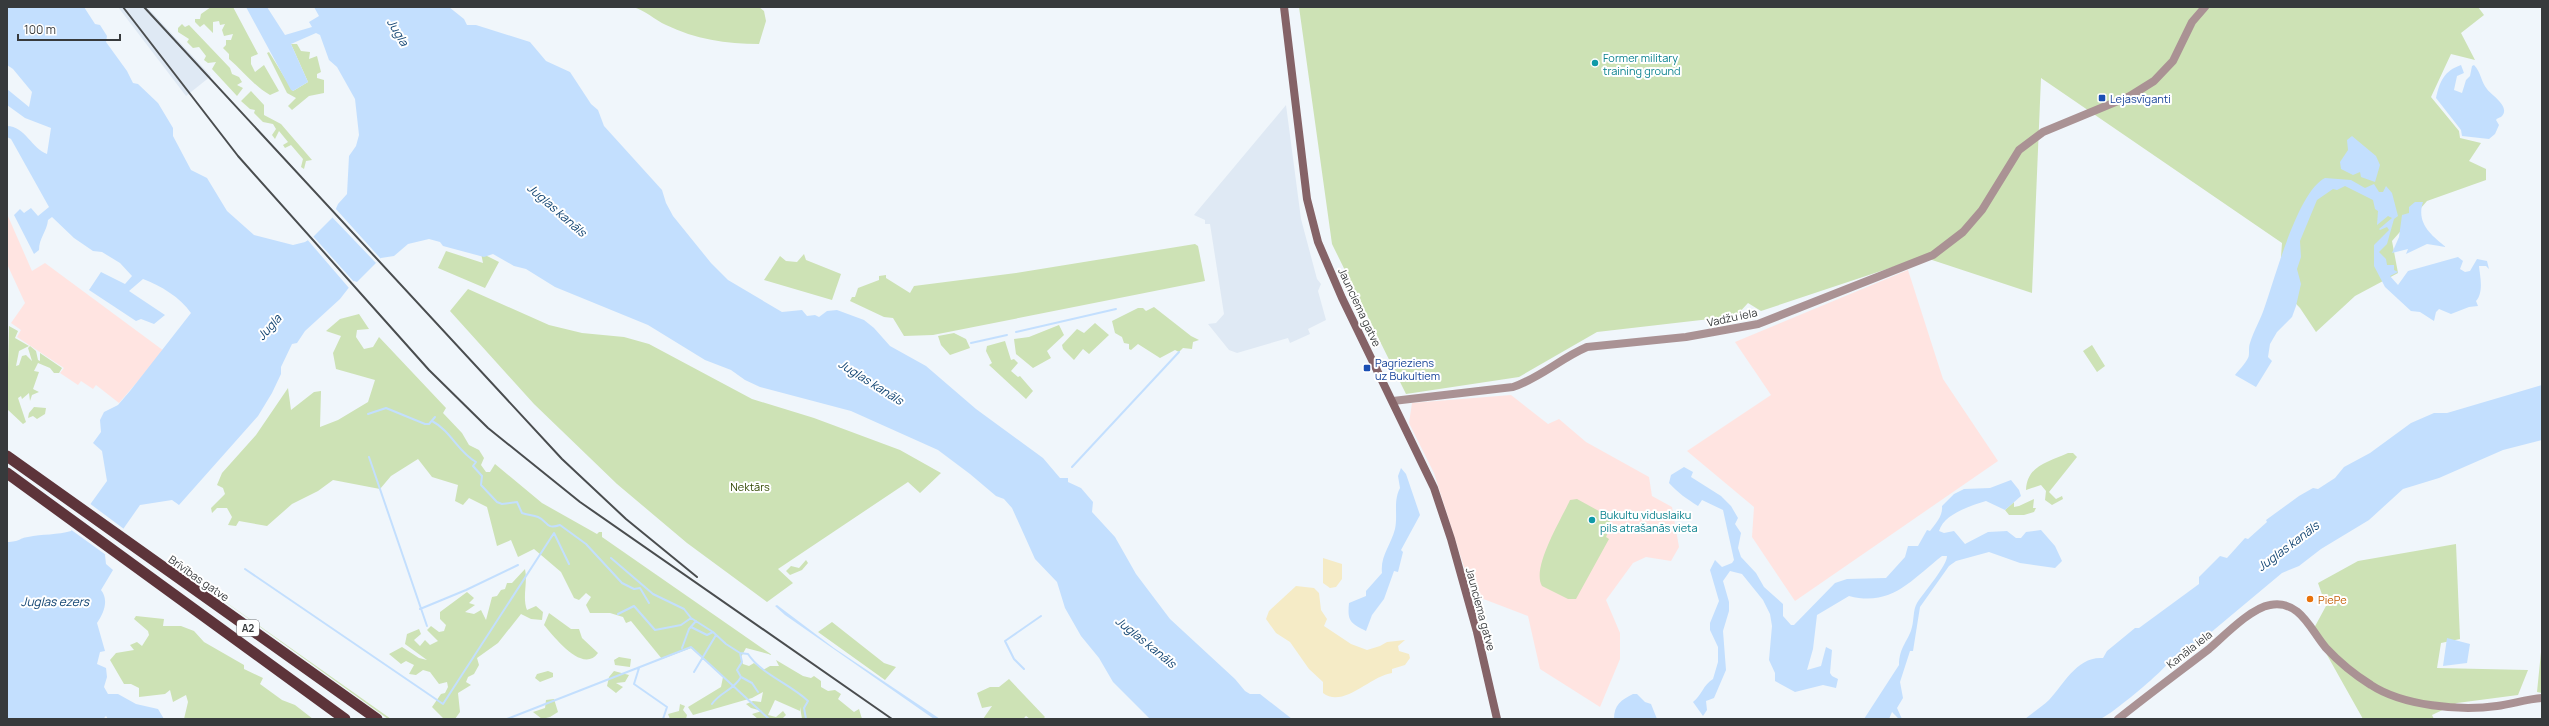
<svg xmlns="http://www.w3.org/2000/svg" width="2549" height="726" font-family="Manrope,sans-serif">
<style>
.built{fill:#dfe9f4}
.industrial{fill:#ffe4e1}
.green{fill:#cde2b5}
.sand{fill:#f5ebc6}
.water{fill:#c3dffe}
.pier{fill:#f0f6fb}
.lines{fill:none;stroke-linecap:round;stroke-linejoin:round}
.stream{stroke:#c3dffe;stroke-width:2}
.tertiary{stroke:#aa9294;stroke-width:8}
.secondary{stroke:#856367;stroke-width:8}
.trunk{stroke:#5d343a;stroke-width:11}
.rail{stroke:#4a4d4f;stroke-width:2}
.culture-dot{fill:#0f9aa8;stroke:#fff;stroke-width:1.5}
.transit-dot{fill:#1a4fb4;stroke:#fff;stroke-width:1.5}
.food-dot{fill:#e8710a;stroke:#fff;stroke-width:1.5}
.labels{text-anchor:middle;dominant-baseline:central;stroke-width:4;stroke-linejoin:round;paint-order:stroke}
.shield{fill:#fff;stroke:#737576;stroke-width:1}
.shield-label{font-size:10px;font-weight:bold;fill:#373a3c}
.culture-label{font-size:11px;fill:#0d838f;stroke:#fff;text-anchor:start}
.transit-label{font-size:11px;fill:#164399;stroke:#fff;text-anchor:start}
.street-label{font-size:11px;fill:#373a3c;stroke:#fff}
.park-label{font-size:11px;fill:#334a05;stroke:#fff}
.food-label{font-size:11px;fill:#c56008;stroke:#fff;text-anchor:start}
.water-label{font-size:12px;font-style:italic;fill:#114472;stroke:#fff}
</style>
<rect width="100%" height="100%" fill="#f0f6fb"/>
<!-- built -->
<path class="built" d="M118,7H147L211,76L186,96Z
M1286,105L1301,219L1317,279L1321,284L1318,291L1326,320L1308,329L1310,334L1290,343L1288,338L1237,353L1229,350L1208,324L1216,323L1224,314L1210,224H1205V220L1194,215Z"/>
<!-- industrial -->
<path class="industrial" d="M7,214L32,271L45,263L164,351L119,403L96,385L93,389L81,381L78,385L60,373L64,368L17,337L21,330L11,323L25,303L7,264Z
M1908,270L1943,379L1998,461L1795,601L1752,537L1754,507L1687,451L1771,395L1735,342Z
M1511,395L1548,424L1559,419L1586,442L1649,477L1652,496L1672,507L1679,547L1671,561L1646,557L1633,563L1606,600L1620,633V659L1600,707L1540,669L1528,616L1473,595L1434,473L1409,423L1412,403Z"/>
<!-- green -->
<path class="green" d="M211,7H233L258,54L251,57V64L255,72L264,65L279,91L270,95C254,86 243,71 229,59V54L223,48L226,45V40H231L233,34L224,36L222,30L225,24L220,25L219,21L213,22V33L204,24L200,27L195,22V19H200L201,14Z
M633,7H759L764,11L766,21L759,44C726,44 695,39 666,25C655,20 645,10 633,7Z
M1299,7H2478L2484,15L2461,33L2475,60L2451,54L2431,97L2459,131L2460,138L2481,143L2469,161L2486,169V180L2427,201L2392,241L2398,273L2355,296L2316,332L2300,308L2279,286L2282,243L2041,78L2032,293L1923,257L1761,311L1748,303L1736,316L1597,332L1519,377L1406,394L1332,244Z
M182,24L185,27L189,25L230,68L232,74L239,77L242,82L237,85L243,88L237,96L212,69L216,62L208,63L204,60L206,56L199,47L193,48L187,42L189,39L178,32V28Z
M291,44H297L301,51L310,52L309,59L317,56L321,72L317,74V78L324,80V93L309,96L292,110L288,106L296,98L287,93L267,53L269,52L293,91L308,82Z
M251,91L264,105V115L281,124L312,160L306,161L304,169L301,167L303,159L291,145L285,148L283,145L288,142L279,131L275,139L272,135L276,129L273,124L263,122L254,113L255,110L250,109L241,101Z
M1195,244L1198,246L1205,281L933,335L904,336L893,318L884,317L850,301L852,297H855L858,288L879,280V276L886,275V278L910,293L914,286L1016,273Z
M446,251L483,263L481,253L499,262L485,288L438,268Z
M804,254L806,260L841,274L832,300L764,280L780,256L786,261L797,262Z
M468,289L549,325L582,333L624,337L649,344L752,399L814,418L900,450L941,473L920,493L908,482L778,569L793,583L767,602L687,543L617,484L534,404L450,311Z
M1154,307L1191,336L1199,340L1193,342L1192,349L1183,348L1179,352L1175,350L1160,358L1138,344L1131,350L1129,349V344L1124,343L1122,337L1115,333L1112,321L1138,308H1143L1146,311Z
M359,314L369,329L357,330L356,337L364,349L373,347L379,337L446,408L443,413L462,433L469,445L479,450L484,458L481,465L486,472H490L495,464L542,503L597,534L599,532H602V537L772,655L746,648L741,657L743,664L749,666L754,663L763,670L770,666H779L776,660L803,676L811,678L814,676L821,681V687L828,691L835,690L841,694L838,699L854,712L859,709L862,719H871H802L800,707V711L775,700L768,715L776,717L783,711L786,715L782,719H758L752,714L762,711L751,708L746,704L753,701L761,702L763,692L752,698L693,715L688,707L721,687L723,677L691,648L662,659L631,621L626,623L623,617L610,613H590L586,605L591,597L586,593L579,600L574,598L561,572L534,549L518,557L511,540L497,546L487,507L469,498L463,505L455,501L458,485L432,477L418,459L391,476L380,489L333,480L318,491L292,504L267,526L239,521L236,526L228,525L232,517L227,508H217L212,513L211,508L225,494L223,488L217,485L222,473L256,435L288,388L291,410L314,392L321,391L320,427L338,420L368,402L375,380L336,369L333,353L341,336L326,331L340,319Z
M1095,323L1109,335L1089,354L1083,349L1074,360L1063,349L1062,345L1077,329L1084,333Z
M1059,325L1064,335L1047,351L1051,358L1033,368L1016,354L1014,339L1029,337Z
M9,326L18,331L15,338L29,346L19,351L16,366L19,365L22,356L26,355L32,361L28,348L30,346L36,351L38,360L40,361V353L62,368L59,373H54L50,368L38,363L34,371L39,372L33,389L39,392L32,395L30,401L29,393L22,399L21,396L18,398L26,422L23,424L7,409Z
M954,333L966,339L970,348L950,355L941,345L938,336Z
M1005,341L1011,360L1014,359L1018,363L1011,371L1018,377L1020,376L1033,391L1026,399L989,365L992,363L986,351L987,346Z
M2092,345L2105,366L2097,372L2083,351Z
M34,407L46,408L45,414L37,419L33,416L28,418L29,413Z
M2068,453H2073L2077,457L2049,492L2056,499L2062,496L2063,499L2052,505L2045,500L2046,491L2041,485L2026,490C2027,465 2049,462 2068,453Z
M1577,499L1608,516L1611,526L1606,537L1609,539L1576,599H1568L1542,586C1531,568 1562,518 1570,500Z
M2034,499L2033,508H2036L2034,512L2024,515H2009L2005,510L2014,502V507L2019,506Z
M2456,544L2460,639L2441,643L2437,668L2528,670L2518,695L2457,703L2432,715L2434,719H2363L2313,630L2326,606L2318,583L2358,561Z
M806,560L808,563L802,570L790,575L786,571L791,566L799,568Z
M525,569C528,583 522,597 527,610L536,606L543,612L542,620L531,619L521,614L498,643L477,658L479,665L474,674L468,677L466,682L471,685L458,693L460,712L455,719H444L432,707L441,694L445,693L448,687L447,682L439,684L430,672L423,670L416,675L409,674L414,665L406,661L401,664L389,654L402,647L419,658L427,660L405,644L407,634L419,629L421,634L414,640L420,646L425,640L430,645L438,641L427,630L431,626L439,632L444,631L446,625L440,619V612L467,592L474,598L469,603L475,605L465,612L474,614L481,610L486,620L492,597L497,596L501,590L505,589L507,583H512Z
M199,583L391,719H388Z
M549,613L571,629H579L582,638L598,653C583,674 555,638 544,625Z
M136,616L164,619L163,626H181L194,631L204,642L244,665V669L263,678L260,684L282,700L295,705L313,719H184L188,702L186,695L173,702L170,690L165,694L139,697V688L131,684H124L110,660L116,653L134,650L130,645L137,642L142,646L149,635L148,631L134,619Z
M832,622L884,663L896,667L885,680L818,632Z
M2542,642V693L2537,692Z
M619,657L631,659L630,667L615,665L614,660Z
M548,671L553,673V677L540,682L535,678L537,674Z
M614,671L629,675L625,682L616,683L623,687L616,693L607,686L609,677Z
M1009,679L1045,717L1043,719H1030L1026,716L1023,719H983L992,706L982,708L977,693L990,687H999Z
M554,699L558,712L550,717L542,719L533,712L545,708L546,700Z
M680,704L685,706L683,710L687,715L686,719H670L668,714L679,711Z"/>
<!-- sand -->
<path class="sand" d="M1323,558L1342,564V579L1336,587L1330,588L1323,583Z
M1296,586L1314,588L1319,593L1321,610L1327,619L1324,626L1351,644L1367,650L1380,646L1387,642L1405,640L1398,646L1399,651L1409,654L1410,658L1405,665L1392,669V673C1370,676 1343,709 1323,693V682L1309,669L1290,642L1276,633L1266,619L1269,611Z"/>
<!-- water -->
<path class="water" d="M7,7H84L95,24L100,25L107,36L106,42L127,71L133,83L138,84L158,103L173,128V136L191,170L207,178L227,211L254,235L293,245L305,242L313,237L332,218L338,204L347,194L349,156L356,146L359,135L355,99L337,67L329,60L320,35L316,33L291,44L308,82L293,91L291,90L246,7H267L285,35L312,27L309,22L319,16L314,7H449L464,19L467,25H476L530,42L546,61L570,72L591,104L598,110L604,126L662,190L666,203L673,216L711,263L728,280L782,312L802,310L807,316L815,315L819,317L827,311L837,310L864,320L874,328L890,346L926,366L976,409L1043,458L1060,478H1068V482L1081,488L1093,502L1092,512L1115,537L1136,574L1170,619L1235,679L1245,691L1250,694H1260L1292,719H1150L1113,682L1099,658L1081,636L1065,608L1057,582L1035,559L1012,508L1004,499L996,496L970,474L938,450L851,411L760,387L745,380L731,370L705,360L648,325L555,287L526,269L514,266L493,254L484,257L443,246L440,242L429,239L408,244L394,256L381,258L357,282L354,281L340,299L305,331L297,343L292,344L281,367V374L272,393L258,416L179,505L172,500L140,505L105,555L106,564L113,570L101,590C109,600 104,613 97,623L105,651L100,652L97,664L106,668L107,677L104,687L108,694H118L136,704L158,709L164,719H108L106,716L103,719H7V542C20,542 19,538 28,537C42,534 58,535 71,531L107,481L102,451L93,443L101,432L100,420L104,412L118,405L130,391L191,313C180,297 161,286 143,279L129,291L165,315L154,324L141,319L136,321L89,290L101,272L125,284L132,276L120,263L102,252L93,251L74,238L52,217L48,220C47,231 39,238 39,250L34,254L14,215L20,209L24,213L31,208L38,216L49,207L11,139L7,137V126C25,126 32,149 47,154L51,128L25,118L7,105V89L29,107L32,92L13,69L7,65Z
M2461,65L2464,73L2457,76L2454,90L2462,93L2466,80L2470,76L2472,66L2474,65C2481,72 2481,82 2487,89C2491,95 2512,107 2501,117C2499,118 2497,118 2496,120L2499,125L2495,134L2489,139L2462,136L2461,130L2436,98C2440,81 2444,71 2461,65Z
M2352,136L2376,156L2380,165L2375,182L2361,177L2360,172L2353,175L2341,169L2340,162L2348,150L2347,140Z
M2325,178L2351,180L2365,188L2374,184L2379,192H2383L2386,186L2392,193L2398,216L2394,219L2387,244L2379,252L2386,259L2387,265H2394V270L2398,272L2390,276L2398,285L2408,271L2458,257L2463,261L2460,269L2465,272L2470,271L2477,259L2487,261L2489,269L2486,266H2479C2480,276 2484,292 2476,301L2478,306L2469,307L2451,314L2439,309L2436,312L2434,321L2420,312L2411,311L2385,287L2374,266V245L2389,230L2387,227L2380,230L2379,229L2392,218L2388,216L2377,225L2378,211L2375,209L2373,200L2345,186L2337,190L2333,189L2317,200L2300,241L2301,257L2297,269L2301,284L2296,306L2292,317L2277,332L2270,344L2268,357L2272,361L2256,387L2235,375C2239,370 2245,364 2248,358C2250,354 2248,348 2250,343C2254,330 2261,319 2265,306C2275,278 2298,191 2325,178Z
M2415,202H2423C2416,223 2431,235 2446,247L2427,244L2406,254L2408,249L2392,253L2399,237L2402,215L2409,213V207Z
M2542,385V440L2503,450L2439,478L2403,489L2369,520L2321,549L2299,566L2282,573L2209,634L2206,633L2199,637V640L2178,658L2168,662C2167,669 2107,718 2100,719C2076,722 2050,719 2025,719C2033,712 2043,706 2049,700C2064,684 2077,656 2103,658L2107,651L2135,628H2139L2199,584V577L2220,556L2227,558L2245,538L2248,539L2267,522L2266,520L2299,496L2313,488L2318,489L2335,478L2344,467L2370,453L2411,423L2434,413H2447Z
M1684,467L1693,472L1691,477L1721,496L1731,506L1738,518L1735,524L1741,533L1738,548L1741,557L1756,573L1764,587L1783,604V616L1791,625H1794L1835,583L1847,579L1886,578L1905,557L1908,546H1918L1927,530L1930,531C1936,523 1943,516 1942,506L1954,494L1964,489L1990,488L2011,480L2019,490L2021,496L2005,510L1986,501C1970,506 1944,514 1939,531L1944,533L1954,531L1965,544L1988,532L2007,531L2016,538H2021L2026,532L2041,530L2055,546L2062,561L2055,568L2020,563L1989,552L1956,561L1949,566L1920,607L1913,651H1910L1900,682L1903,698L1897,708L1902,719H1899L1892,712L1889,719H1864L1899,665C1899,647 1909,640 1912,627C1914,619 1913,610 1917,603C1924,592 1947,566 1947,556H1942C1911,580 1892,607 1849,596L1817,615L1813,649L1807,670L1821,666L1826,647L1832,650L1830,673L1832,676L1838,679L1836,688L1823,685L1795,692L1775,681V673L1769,660L1772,626L1770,614L1763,600L1742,574L1730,571L1723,581L1729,602V611L1723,631L1726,670L1714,698L1706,701L1707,710L1703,716L1693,702C1702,695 1703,685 1713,679L1718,662V647L1710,630V623L1719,601L1710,570L1715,560L1722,567L1732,563L1734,560L1723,510L1702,500L1698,506C1687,499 1678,493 1669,483L1671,475Z
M1401,468L1406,474L1420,515L1401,550L1403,552L1398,572L1394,571L1384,599L1372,615L1366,631C1351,623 1347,622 1349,603L1366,596V591L1382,573C1380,556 1391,545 1395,529C1398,515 1393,501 1400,488L1398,476Z
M777,605L834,648L940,719H934L785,615L775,606Z
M2447,638L2470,644L2467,663L2443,666Z
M1633,694H1637L1645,702L1651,704L1657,719H1614C1614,705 1621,700 1633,694Z"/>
<!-- pier -->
<path class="pier" d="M335,208L381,259L376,263L331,216Z
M312,235L355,283L357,284L355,283L351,289L349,288L306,238Z
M89,503L124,529L106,555L70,529Z"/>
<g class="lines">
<!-- stream -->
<path class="stream" d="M1016,332L1116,309
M971,343L1007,335
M368,414L386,408L425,424H429L435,417
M432,421C451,431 458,452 476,462L473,466L482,476L481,485L497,502L502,504L517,502L522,513C527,515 533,515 538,517C548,521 545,530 560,525L586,544L622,583L634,589L640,588L649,603
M369,457L427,626
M1072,467L1179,352
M611,558L653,594L684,609L691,618L713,632L726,644L740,653L748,654C761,674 790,684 808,701L804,708L806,719
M245,569L443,704L554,533L569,564
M420,609L466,590L518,565
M618,614L634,606L655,630L681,625L691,618
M691,627L707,635L713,632
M682,648L689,629L696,621
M639,668L634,684L667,707L663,719
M1024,669L1014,659L1005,641L1041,616
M694,672L716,635
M741,677L752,683L758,692
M712,704C720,692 734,690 741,677L737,670L742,662L740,653
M507,719L691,647L769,719"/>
<!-- tertiary -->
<path class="tertiary" d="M1393,401L1513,387C1540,378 1561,358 1587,347L1686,337L1758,324L1933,255L1963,232L1982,210L2019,150L2043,132L2130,96L2154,81L2173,61L2192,22L2205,7
M2118,719C2148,695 2179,672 2209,649C2224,636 2251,608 2270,605C2300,599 2311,631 2326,648C2339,662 2355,675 2371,685C2403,706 2460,711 2497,706C2512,704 2527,699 2542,698"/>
<!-- secondary -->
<path class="secondary" d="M1284,7L1307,199L1318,242L1342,298L1434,488L1451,539L1477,632L1497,719"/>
<!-- trunk -->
<path class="trunk" d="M7,456L377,719
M7,473L345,719"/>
<!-- rail -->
<path class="rail" d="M123,7L238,156L429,370L488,428L580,502L892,719
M144,7L562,459L626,519L697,577"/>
</g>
<!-- markers -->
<g class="culture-dot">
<circle cx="1595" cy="63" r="4"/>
<circle cx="1592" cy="520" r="4"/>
</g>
<g class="transit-dot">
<rect x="2098" y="94" width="8" height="8" rx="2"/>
<rect x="1363" y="364" width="8" height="8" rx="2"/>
</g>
<circle class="food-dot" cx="2310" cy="599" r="4"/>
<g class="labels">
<!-- shield labels -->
<rect class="shield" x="237" y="620" width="22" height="16" rx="3"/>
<g class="shield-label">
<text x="248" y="628">A2</text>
</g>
<!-- culture labels -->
<g class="culture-label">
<text x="1603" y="57">Former military<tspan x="1603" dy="13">training ground</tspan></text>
<text x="1600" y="514">Bukultu viduslaiku<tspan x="1600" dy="13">pils atrašanās vieta</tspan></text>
</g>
<!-- transit labels -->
<g class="transit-label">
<text x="2110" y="98">Lejasvīganti</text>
<text x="1375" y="362">Pagrieziens<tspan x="1375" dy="13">uz Bukultiem</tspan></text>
</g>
<!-- street labels -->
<g class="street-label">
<text transform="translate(1360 307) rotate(65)">Jaunciema gatve</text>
<text transform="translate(1732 317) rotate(-12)">Vadžu iela</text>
<text transform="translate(199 578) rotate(35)">Brīvības gatve</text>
<text transform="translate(1481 609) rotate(75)">Jaunciema gatve</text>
<text transform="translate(2189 649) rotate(-38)">Kanāla iela</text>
</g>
<!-- park labels -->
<g class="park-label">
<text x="750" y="486">Nektārs</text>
</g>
<!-- food labels -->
<g class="food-label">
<text x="2318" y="599">PiePe</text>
</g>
<!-- water labels -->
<g class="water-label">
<text transform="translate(398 32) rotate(59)">Jugla</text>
<text transform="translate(557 210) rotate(41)">Juglas kanāls</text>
<text transform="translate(269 327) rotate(-49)">Jugla</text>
<text transform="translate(871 382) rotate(32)">Juglas kanāls</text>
<text transform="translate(2288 546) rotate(-37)">Juglas kanāls</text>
<text x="55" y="601">Juglas ezers</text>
<text transform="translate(1146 642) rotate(39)">Juglas kanāls</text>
</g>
</g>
<!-- border -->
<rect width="2549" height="726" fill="none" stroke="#373a3c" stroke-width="16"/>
<!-- scale -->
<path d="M18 34v6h102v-6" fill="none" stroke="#373a3c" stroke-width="2"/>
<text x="24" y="34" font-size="12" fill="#373a3c" stroke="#ffffff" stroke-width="3" paint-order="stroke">100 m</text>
</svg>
